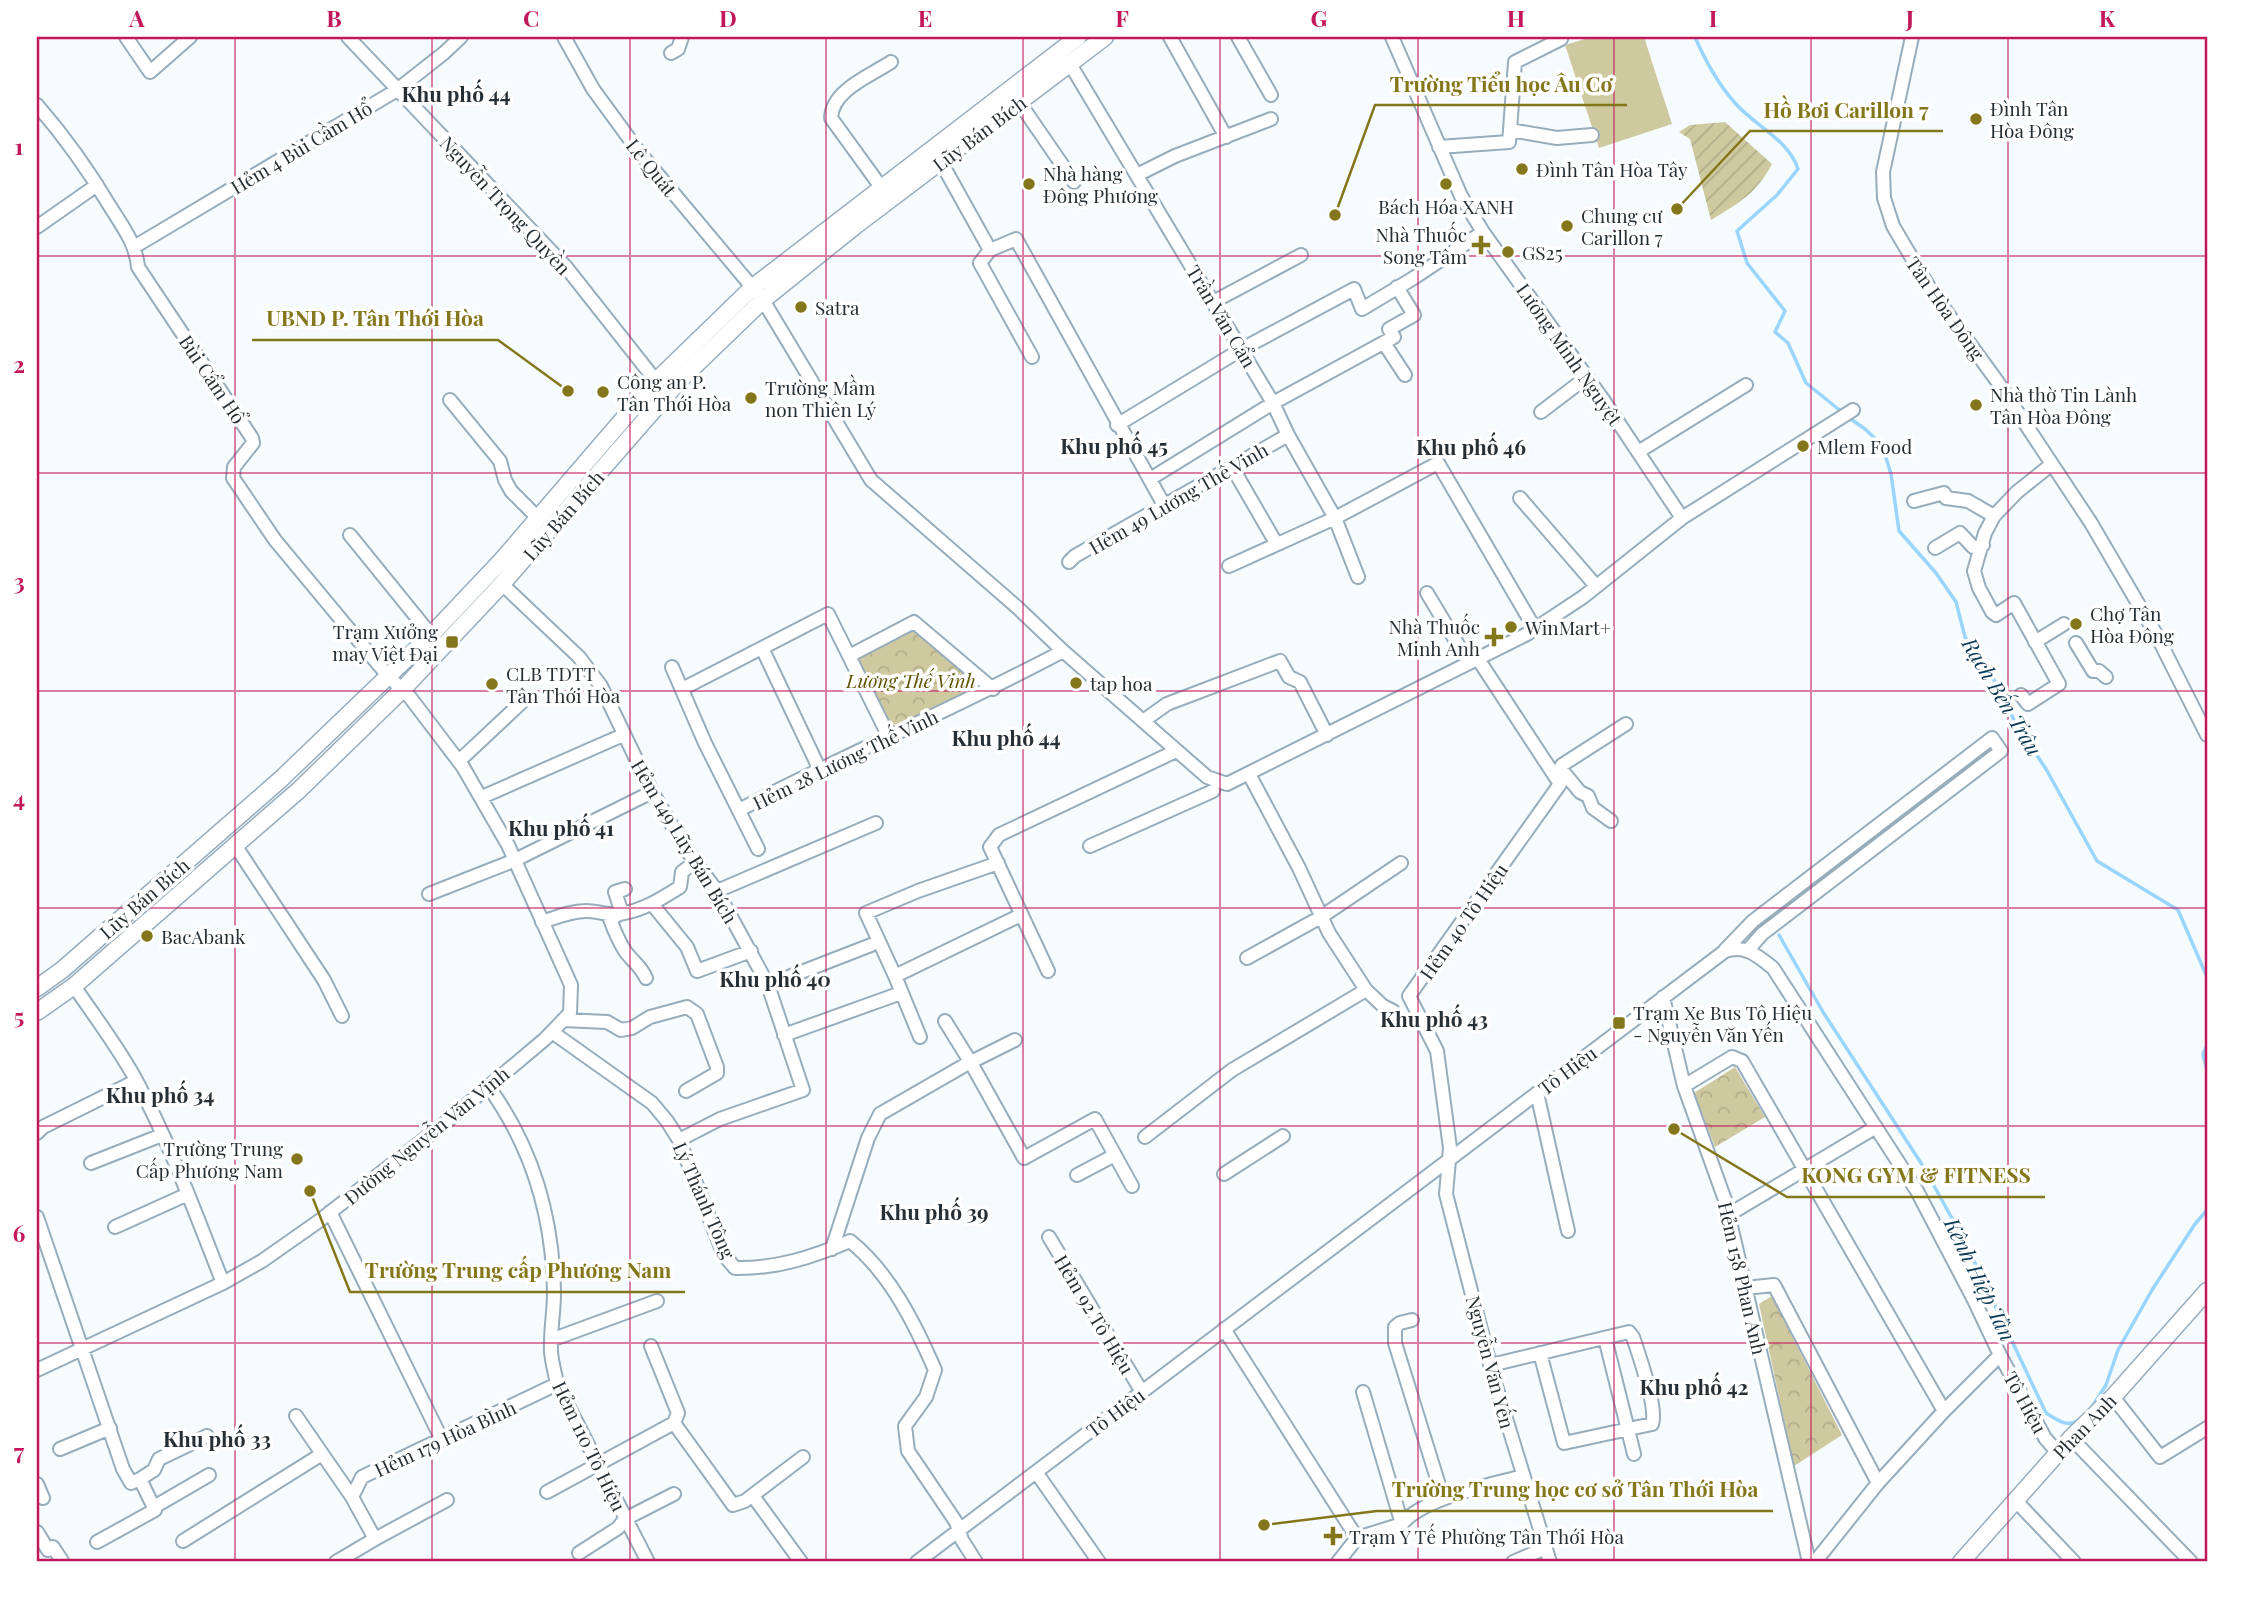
<svg xmlns="http://www.w3.org/2000/svg" width="2244" height="1599" font-family="'Playfair Display',serif">
<style>
.grass{fill:#cfc99f}
.forest{fill:url(#forest-crowns)}
.garden{fill:url(#garden-furrows)}
.lines{fill:none;stroke-linecap:round;stroke-linejoin:round}
.stream{stroke:#9ad5fd;stroke-width:3.5}
.minor-casing{stroke:#97adbc;stroke-width:16}
.major-casing{stroke:#97adbc;stroke-width:19}
.minor{stroke:#fff;stroke-width:12}
.major{stroke:#fff;stroke-width:16}
.grid{fill:none;stroke:#c2185b;stroke-width:2;stroke-opacity:0.55}
.poi-dot{fill:#84771b;stroke:#fff;stroke-width:2.5}
.labels{text-anchor:middle;dominant-baseline:central;stroke-width:7;stroke-linejoin:round;paint-order:stroke}
.poi-label{font-size:19px;fill:#262f35;stroke:#fff;text-anchor:start}
.street-label{font-size:19px;fill:#262f35;stroke:#fff}
.park-label{font-size:19px;font-style:italic;fill:#5d5202;stroke:#fff}
.neighbourhood-label{font-size:21px;font-weight:bold;fill:#262f35;stroke:#fff}
.water-label{font-size:21px;font-style:italic;fill:#0a3a55;stroke:#fff}
.leader{fill:none;stroke:#84771b;stroke-width:2.5}
.callout-dot{fill:#84771b;stroke:#fff;stroke-width:2.5}
.callout-label{font-size:21px;text-anchor:middle;font-weight:bold;fill:#84771b;stroke:#fff;stroke-width:7;stroke-linejoin:round;paint-order:stroke}
.neatline{fill:none;stroke:#c2185b;stroke-width:2.5}
.grid-label{font-size:23px;text-anchor:middle;font-weight:bold;fill:#c2185b}
</style>
<defs>
<pattern id="forest-crowns" width="20" height="18" patternUnits="userSpaceOnUse" patternTransform="scale(1.75)"><rect width="20" height="18" fill="#cfc99f"/><path d="M2 6a3 3 0 1 1 6 0M12 15a3 3 0 1 1 6 0" fill="none" stroke="#b2ad8a"/></pattern>
<pattern id="garden-furrows" width="10" height="10" patternUnits="userSpaceOnUse" patternTransform="scale(1.75)"><rect width="10" height="10" fill="#cfc99f"/><path d="M-1 1l2-2M0 10L10 0M9 11l2-2" fill="none" stroke="#b2ad8a"/></pattern>
</defs>
<rect width="100%" height="100%" fill="#f6fbfe"/>
<!-- grass -->
<path class="grass" d="M1592,37H1644L1672,124L1599,148L1565,45Z"/>
<!-- forest -->
<path class="forest" d="M911,627L985,688L893,736L851,659Z
M1735,1067L1765,1117L1715,1147L1694,1093Z
M1772,1296L1842,1435L1794,1466L1759,1304Z"/>
<!-- garden -->
<path class="garden" d="M1725,122L1772,164C1756,194 1739,203 1711,220L1690,139L1679,132L1690,125Z"/>
<g class="lines">
<!-- stream -->
<path class="stream" d="M1695,37C1705,60 1718,84 1735,103C1755,126 1789,140 1798,169L1777,195L1737,231L1747,263L1785,311L1775,332L1788,343L1806,383L1842,412
M1848,417L1865,429L1882,445L1891,474L1899,531L1936,573L1956,602L1965,637L1987,666L2015,722L2046,769L2097,861L2178,910L2207,977
M1779,935L1823,1012L1923,1166L1964,1240L2046,1413C2057,1420 2067,1428 2079,1420
M2207,1045L2203,1054L2207,1071
M2090,1410L2106,1385L2118,1350L2152,1290L2195,1224L2207,1210"/>
<defs>
<path id="minor" d="M126,37L150,72L190,37
M348,37L566,267L656,381
M564,37L593,89L639,152L763,300L871,480L1018,608L1063,651L1207,777L1227,784L1527,634L1583,597L1682,518L1853,410
M1170,37L1226,137
M1238,37L1271,95
M1392,37L1461,196L1483,232L1604,401L1682,518
M1912,37L1883,172L1884,198L1893,226L1932,292L1997,381L2091,523L2157,636L2207,735
M671,53L678,49L682,37
M1070,64L1273,403L1288,435L1335,518L1358,577
M1019,102L1074,182
M37,105C65,137 89,171 111,208C123,227 136,244 138,267L252,438L253,443L234,467L233,478L275,540L388,676L409,696L463,767L508,845L571,985L570,1013L545,1039L445,1123L319,1221L262,1261L223,1283L37,1370
M1510,130L1515,62L1561,39L1560,37
M1439,147L1509,142L1510,130L1557,138L1592,135
M941,162L990,250
M1137,175L1175,156L1271,119
M881,187L831,118C832,90 870,76 891,62
M37,227L97,185
M134,247L397,90L444,53L461,37
M1213,302L1301,255
M1384,343L1405,375
M1032,357L980,263L990,250L1016,239L1164,505
M450,400L500,461L505,480L511,491L538,518
M1541,412L1587,377
M1117,425L1242,349L1354,289L1362,309L1412,279L1483,232
M1638,452L1746,385
M1232,467L1276,543
M1150,479L1273,403L1394,337L1389,329L1414,315L1397,287
M1520,498L1596,586
M1914,501L1944,493L1946,498L1968,501L1994,516
M350,535L431,635
M1935,548L1960,533L1973,547L1983,545
M1069,562L1075,556L1288,435
M1229,566L1335,518L1438,463L1535,629
M502,584L579,657L601,686L652,792L688,852L717,891L768,985L803,1090L720,1119L679,1140
M1427,593L1469,663
M2035,642L2064,624
M2076,643L2093,671H2099L2106,677
M762,648L819,768
M849,656L889,737
M1478,659L1560,784
M672,667L705,743L758,849
M682,689L828,614L849,656L914,622L993,689
M2021,695L2028,704L2059,684L2014,603L1996,615L1992,612L1979,588L1974,571L1985,533L1994,516L2017,492L2052,464
M1143,721L1167,704L1280,661L1289,677L1300,682L1327,735
M459,761L522,702
M1560,768L1580,792L1588,796L1593,808L1611,821
M1249,774L1299,868L1329,933L1366,990L1383,1006L1393,1011
M482,797L623,735
M739,810C846,754 957,708 1063,651
M235,845L324,980L342,1016
M1090,846L1213,791
M625,889L615,892L622,913L610,919C614,930 618,940 625,951C632,961 641,966 646,978
M717,891L876,823
M429,894L513,861L652,792
M652,904L687,947L697,971L751,951
M542,922C557,917 571,911 586,911C597,911 607,915 619,914C642,911 661,899 680,887L682,872L695,862
M1725,950L1753,921L1992,738L2001,751L1762,934L1748,950
M1247,958L1321,917L1401,863
M1048,971L990,847L999,835L1176,751
M895,976L1021,915
M768,985L871,945
M74,986C95,1017 118,1047 136,1080C171,1145 196,1215 223,1283
M1663,997L1684,1086L1725,1200L1809,1562
M563,1020L607,1022L621,1030L632,1028L650,1017L687,1007L697,1014L717,1067V1073L686,1091
M945,1021L971,1063L1024,1158L1095,1119L1132,1186
M552,1032L652,1103L667,1121L679,1140L724,1255L735,1268C776,1269 813,1257 850,1241C890,1273 915,1324 935,1370L926,1397L905,1426L908,1451L956,1522L962,1540L976,1562
M784,1035L901,993
M920,1037L895,976L866,913L918,891L998,863
M488,1086C533,1148 553,1217 554,1293C554,1313 550,1332 551,1352C552,1363 555,1373 557,1384L648,1562
M1684,1086L1732,1057L1742,1061L1944,1411
M1537,1093L1568,1231
M37,1133L43,1127L136,1081
M1145,1137L1232,1070L1366,990
M91,1163L162,1135
M1224,1174L1283,1136
M1077,1175L1115,1155
M330,1212L442,1440
M1728,1215L1876,1127
M37,1217L123,1469L131,1483L140,1479L155,1510L97,1542
M115,1227L188,1194
M1049,1237L1142,1392
M832,1249L868,1138L880,1114L965,1065L1015,1040
M1745,1288L1774,1285L1878,1483
M1412,1320L1400,1323L1395,1327V1343L1443,1498
M1224,1329L1357,1538
M1605,1338L1634,1454
M551,1340L657,1301
M1491,1365L1629,1332L1633,1337C1639,1355 1658,1409 1652,1424L1564,1443L1540,1353
M1363,1392L1402,1524
M2113,1397L2160,1457L2207,1428
M296,1416L352,1497
M674,1423L733,1505L745,1501L803,1457
M2071,1438L2191,1562
M60,1449L110,1428
M1036,1472L1099,1562
M140,1479L154,1470L159,1459L207,1436
M37,1484L43,1498
M547,1492L674,1423L678,1413L651,1346
M753,1496L801,1562
M2015,1500L2074,1562
M154,1507L209,1475
M37,1532L48,1550L53,1547L62,1561
M1357,1538L1402,1524C1422,1498 1491,1485 1523,1476
M375,1539L447,1500
M183,1541L322,1454
M579,1553L618,1528L625,1519L674,1494
M336,1562L375,1539L352,1497L362,1477L557,1384
M917,1562L1725,951C1745,944 1758,956 1773,968L1917,1191L1974,1300L2000,1355L2045,1438L2058,1453
M1338,1562L1357,1538
M1513,1562L1546,1548
M1550,1562L1493,1376L1446,1194L1450,1148L1437,1051L1409,996L1560,784L1562,765L1626,724
M1815,1562L1878,1483L1944,1411L2000,1355"/>
<path id="major" d="M37,988L62,970L281,779L431,635L502,560L656,381L753,287L1078,37
M37,1012L74,986L299,790L403,689L502,584L679,381L763,300L855,226L1105,37
M1961,1562L2071,1438L2113,1397L2207,1291"/>
</defs>
<!-- minor casing -->
<use href="#minor" class="minor-casing"/>
<!-- major casing -->
<use href="#major" class="major-casing"/>
<!-- minor -->
<use href="#minor" class="minor"/>
<!-- major -->
<use href="#major" class="major"/>
</g>
<!-- grid -->
<path class="grid" d="M235,37V1562M432,37V1562M630,37V1562M826,37V1562M1023,37V1562M1220,37V1562M1418,37V1562M1614,37V1562M1811,37V1562M2008,37V1562M37,256H2207M37,473H2207M37,691H2207M37,908H2207M37,1126H2207M37,1343H2207"/>
<!-- markers -->
<g class="poi-dot">
<circle cx="1976" cy="119" r="7"/>
<circle cx="1522" cy="169" r="7"/>
<circle cx="1029" cy="184" r="7"/>
<circle cx="1446" cy="184" r="7"/>
<circle cx="1567" cy="226" r="7"/>
<path d="M1477.5 234.5h7v7h7v7h-7v7h-7v-7h-7v-7h7z"/>
<circle cx="1508" cy="252" r="7"/>
<circle cx="801" cy="307" r="7"/>
<circle cx="603" cy="392" r="7"/>
<circle cx="751" cy="398" r="7"/>
<circle cx="1976" cy="405" r="7"/>
<circle cx="1803" cy="446" r="7"/>
<circle cx="2076" cy="624" r="7"/>
<circle cx="1511" cy="627" r="7"/>
<path d="M1490.5 626.5h7v7h7v7h-7v7h-7v-7h-7v-7h7z"/>
<rect x="445" y="635" width="14" height="14" rx="3.5"/>
<circle cx="1076" cy="683" r="7"/>
<circle cx="492" cy="684" r="7"/>
<circle cx="147" cy="936" r="7"/>
<rect x="1612" y="1016" width="14" height="14" rx="3.5"/>
<circle cx="297" cy="1159" r="7"/>
<path d="M1329.5 1525.5h7v7h7v7h-7v7h-7v-7h-7v-7h7z"/>
</g>
<g class="labels">
<!-- poi labels -->
<g class="poi-label">
<text x="1990" y="108">Đình Tân<tspan x="1990" dy="22">Hòa Đông</tspan></text>
<text x="1536" y="169">Đình Tân Hòa Tây</text>
<text x="1043" y="173">Nhà hàng<tspan x="1043" dy="22">Đông Phương</tspan></text>
<text x="1446" y="206" text-anchor="middle">Bách Hóa XANH</text>
<text x="1581" y="215">Chung cư<tspan x="1581" dy="22">Carillon 7</tspan></text>
<text x="1467" y="234" text-anchor="end">Nhà Thuốc<tspan x="1467" dy="22">Song Tâm</tspan></text>
<text x="1522" y="252">GS25</text>
<text x="815" y="307">Satra</text>
<text x="617" y="381">Công an P.<tspan x="617" dy="22">Tân Thới Hòa</tspan></text>
<text x="765" y="387">Trường Mầm<tspan x="765" dy="22">non Thiên Lý</tspan></text>
<text x="1990" y="394">Nhà thờ Tin Lành<tspan x="1990" dy="22">Tân Hòa Đông</tspan></text>
<text x="1817" y="446">Mlem Food</text>
<text x="2090" y="613">Chợ Tân<tspan x="2090" dy="22">Hòa Đông</tspan></text>
<text x="1480" y="626" text-anchor="end">Nhà Thuốc<tspan x="1480" dy="22">Minh Anh</tspan></text>
<text x="1525" y="627">WinMart+</text>
<text x="438" y="631" text-anchor="end">Trạm Xưởng<tspan x="438" dy="22">may Việt Đại</tspan></text>
<text x="506" y="673">CLB TDTT<tspan x="506" dy="22">Tân Thới Hòa</tspan></text>
<text x="1090" y="683">tap hoa</text>
<text x="161" y="936">BacAbank</text>
<text x="1633" y="1012">Trạm Xe Bus Tô Hiệu<tspan x="1633" dy="22">- Nguyễn Văn Yến</tspan></text>
<text x="283" y="1148" text-anchor="end">Trường Trung<tspan x="283" dy="22">Cấp Phương Nam</tspan></text>
<text x="1349" y="1536">Trạm Y Tế Phường Tân Thới Hòa</text>
</g>
<!-- street labels -->
<g class="street-label">
<text transform="translate(979 133) rotate(-37)">Lũy Bán Bích</text>
<text transform="translate(301 147) rotate(-31)">Hẻm 4 Bùi Cầm Hổ</text>
<text transform="translate(652 167) rotate(51)">Lê Quát</text>
<text transform="translate(506 205) rotate(47)">Nguyễn Trọng Quyền</text>
<text transform="translate(1946 308) rotate(55)">Tân Hòa Đông</text>
<text transform="translate(1222 316) rotate(59)">Trần Văn Cẩn</text>
<text transform="translate(1570 354) rotate(55)">Lương Minh Nguyệt</text>
<text transform="translate(213 379) rotate(56)">Bùi Cẩm Hổ</text>
<text transform="translate(1178 498) rotate(-30)">Hẻm 49 Lương Thế Vinh</text>
<text transform="translate(563 515) rotate(-49)">Lũy Bán Bích</text>
<text transform="translate(845 759) rotate(-26)">Hẻm 28 Lương Thế Vinh</text>
<text transform="translate(685 841) rotate(59)">Hẻm 149 Lũy Bán Bích</text>
<text transform="translate(144 898) rotate(-41)">Lũy Bán Bích</text>
<text transform="translate(1463 921) rotate(-55)">Hẻm 40 Tô Hiệu</text>
<text transform="translate(1567 1070) rotate(-37)">Tô Hiệu</text>
<text transform="translate(426 1135) rotate(-39)">Đường Nguyễn Văn Vịnh</text>
<text transform="translate(705 1200) rotate(66)">Lý Thánh Tông</text>
<text transform="translate(1743 1278) rotate(77)">Hẻm 158 Phan Anh</text>
<text transform="translate(1095 1314) rotate(59)">Hẻm 92 Tô Hiệu</text>
<text transform="translate(1491 1362) rotate(75)">Nguyễn Văn Yến</text>
<text transform="translate(2026 1402) rotate(61)">Tô Hiệu</text>
<text transform="translate(1115 1412) rotate(-37)">Tô Hiệu</text>
<text transform="translate(2084 1426) rotate(-46)">Phan Anh</text>
<text transform="translate(445 1438) rotate(-25)">Hẻm 179 Hòa BÌnh</text>
<text transform="translate(590 1446) rotate(64)">Hẻm 110 Tô Hiệu</text>
</g>
<!-- park labels -->
<g class="park-label">
<text x="911" y="680">Lương Thế Vinh</text>
</g>
<!-- neighbourhood labels -->
<g class="neighbourhood-label">
<text x="456" y="93">Khu phố 44</text>
<text x="1114" y="445">Khu phố 45</text>
<text x="1471" y="446">Khu phố 46</text>
<text x="1006" y="737">Khu phố 44</text>
<text x="561" y="827">Khu phố 41</text>
<text x="775" y="978">Khu phố 40</text>
<text x="1434" y="1018">Khu phố 43</text>
<text x="160" y="1094">Khu phố 34</text>
<text x="934" y="1211">Khu phố 39</text>
<text x="1694" y="1386">Khu phố 42</text>
<text x="217" y="1438">Khu phố 33</text>
</g>
<!-- water labels -->
<g class="water-label">
<text transform="translate(2003 696) rotate(59)">Rạch Bến Trâu</text>
<text transform="translate(1981 1279) rotate(64)">Kênh Hiệp Tân</text>
</g>
</g>
<!-- callouts -->
<path class="leader" d="M1335 215L1375 105H1627M1677 209L1750 131H1943M568 391L498 340H252M1674 1129L1787 1197H2045M310 1191L350 1292H685M1264 1525L1377 1511H1773"/>
<g class="callout-dot">
<circle cx="1335" cy="215" r="7"/>
<circle cx="1677" cy="209" r="7"/>
<circle cx="568" cy="391" r="7"/>
<circle cx="1674" cy="1129" r="7"/>
<circle cx="310" cy="1191" r="7"/>
<circle cx="1264" cy="1525" r="7"/>
</g>
<g class="callout-label">
<text x="1501" y="92">Trường Tiểu học Âu Cơ</text>
<text x="1846" y="118">Hồ Bơi Carillon 7</text>
<text x="375" y="326">UBND P. Tân Thới Hòa</text>
<text x="1916" y="1183">KONG GYM &amp; FITNESS</text>
<text x="518" y="1278">Trường Trung cấp Phương Nam</text>
<text x="1575" y="1497">Trường Trung học cơ sở Tân Thới Hòa</text>
</g>
<!-- border -->
<rect width="2244" height="1599" fill="none" stroke="#ffffff" stroke-width="77"/>
<rect x="38" y="38" width="2168" height="1522" class="neatline"/>
<g class="grid-label">
<text x="137" y="27">A</text>
<text x="334" y="27">B</text>
<text x="531" y="27">C</text>
<text x="728" y="27">D</text>
<text x="925" y="27">E</text>
<text x="1122" y="27">F</text>
<text x="1319" y="27">G</text>
<text x="1516" y="27">H</text>
<text x="1713" y="27">I</text>
<text x="1910" y="27">J</text>
<text x="2107" y="27">K</text>
<text x="19" y="155">1</text>
<text x="19" y="373">2</text>
<text x="19" y="590">3</text>
<text x="19" y="807">4</text>
<text x="19" y="1025">5</text>
<text x="19" y="1242">6</text>
<text x="19" y="1460">7</text>
</g>
</svg>
